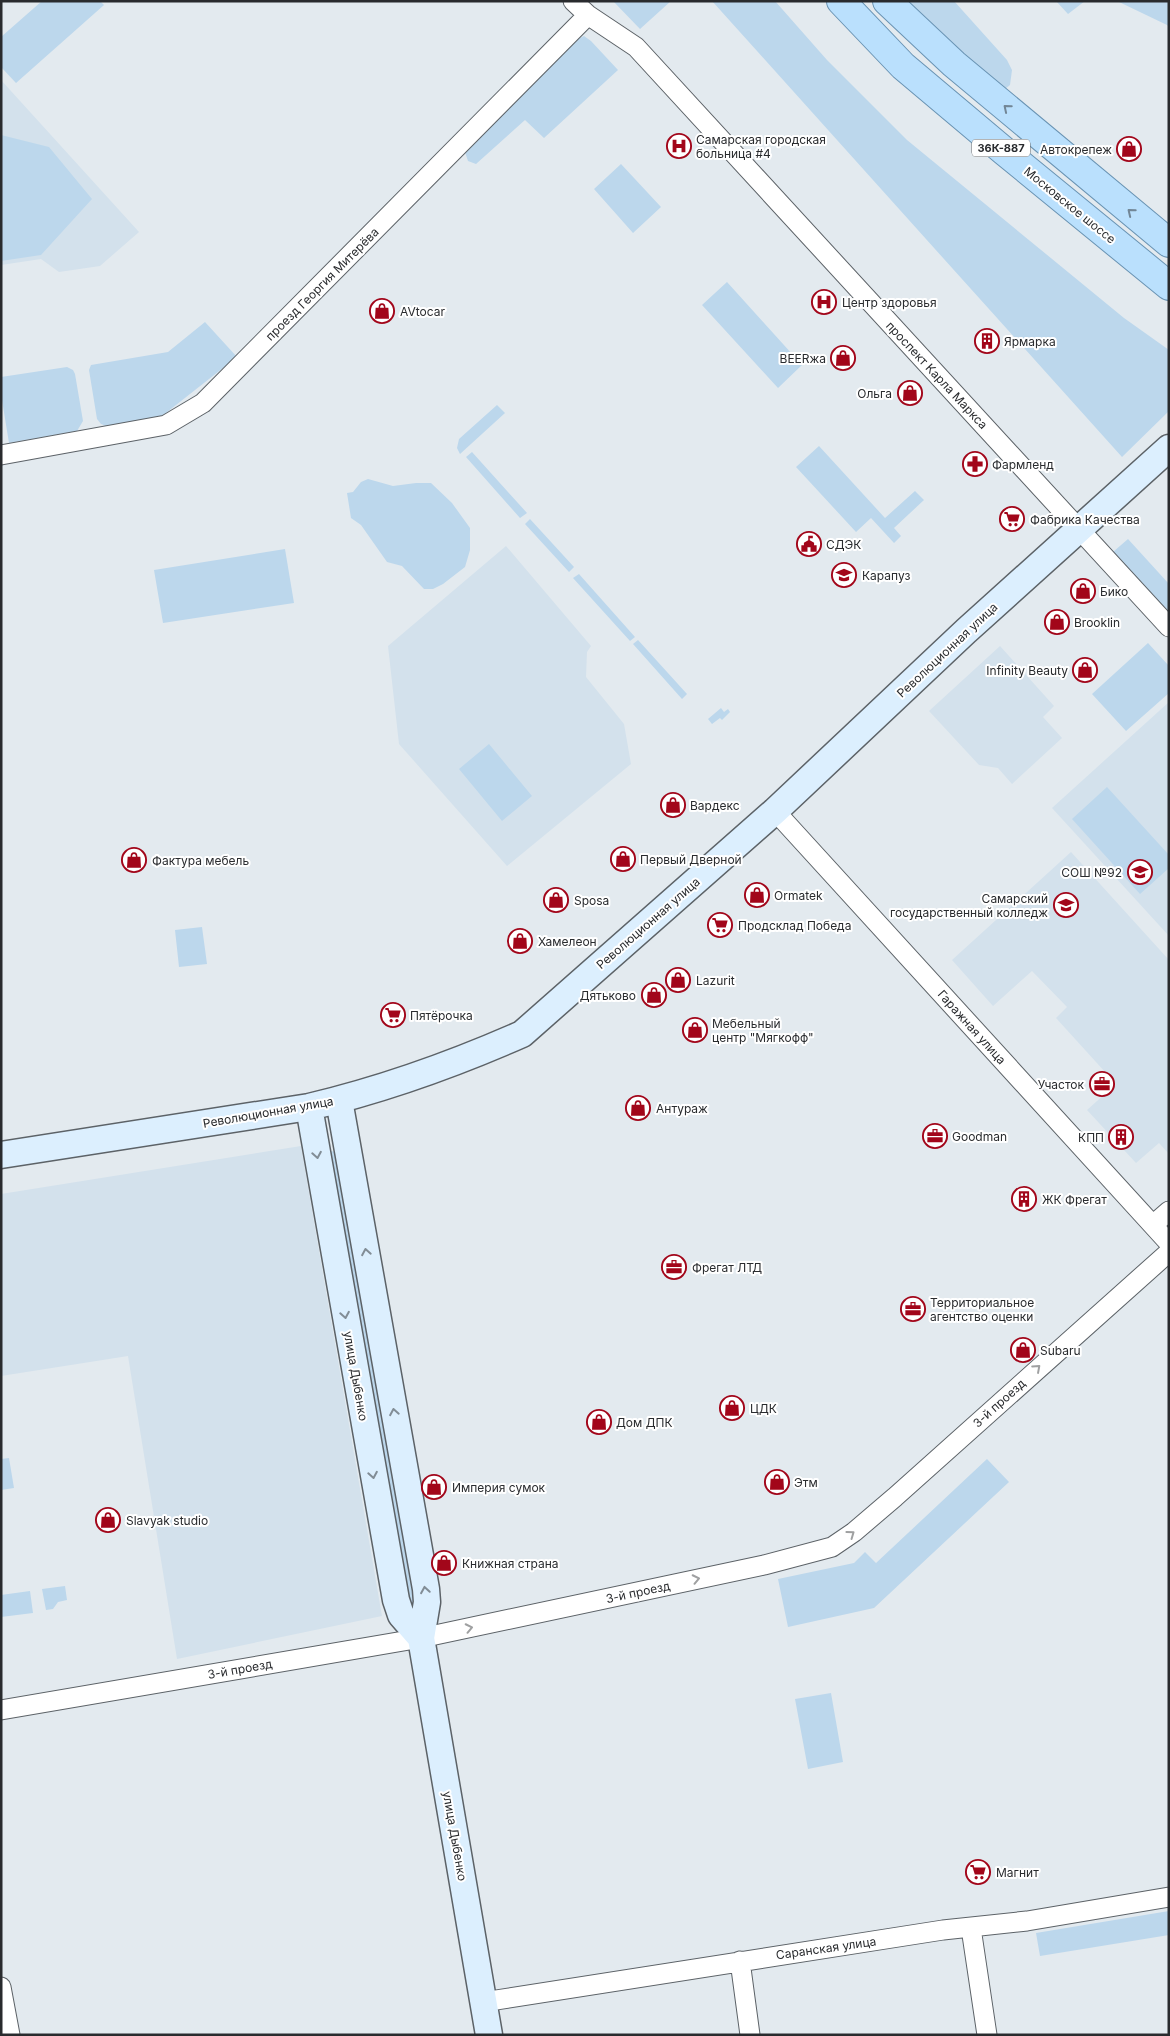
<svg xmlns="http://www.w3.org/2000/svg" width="1170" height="2036" font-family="Inter,sans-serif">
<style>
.built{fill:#d3e1ec}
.green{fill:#bcd7ec}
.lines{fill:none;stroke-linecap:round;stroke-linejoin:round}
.minor-casing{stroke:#5c6267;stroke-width:21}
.secondary-casing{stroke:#5c6267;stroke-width:29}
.primary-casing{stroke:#6993b3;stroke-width:30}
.minor{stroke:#fff;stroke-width:19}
.secondary{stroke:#dceffe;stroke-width:26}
.primary{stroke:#bae0fd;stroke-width:28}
.oneway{stroke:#728696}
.oneway2{stroke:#828d96}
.oneway3{stroke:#9fa0a1}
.labels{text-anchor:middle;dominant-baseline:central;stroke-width:4;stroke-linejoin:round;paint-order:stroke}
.shield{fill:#fff;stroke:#696b6d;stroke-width:1}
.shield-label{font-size:11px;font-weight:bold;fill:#292b2e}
.poi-label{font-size:12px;fill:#292b2e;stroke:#fff;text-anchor:start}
.street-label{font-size:12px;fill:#292b2e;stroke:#fff}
</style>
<rect width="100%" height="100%" fill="#e3eaef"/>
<!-- built -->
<path class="built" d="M1,80L139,232L100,266L59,272L41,259L1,265Z
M506,546L591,646L587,652L586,677L624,724L631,764L507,866L399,744L388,646Z
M1000,646L1054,706L1043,717L1062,738L1012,784L998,768L979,765L929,711Z
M1169,702V936L1052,808Z
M1071,852L1169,960V1154L1159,1143L1136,1163L1087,1110L1116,1084L1056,1018L1067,1007L1032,971L993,1006L952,960Z
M301,1146L382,1616L177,1659L128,1356L1,1376V1194Z"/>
<!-- green -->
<path class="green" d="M42,1H100L104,5L16,83L1,67V37Z
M613,1H671L640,29Z
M712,1H775L827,60L907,140L1124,318L1169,350V411L1122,457Z
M905,1H954L1007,60L1012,70L1010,85L1005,89H999Z
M1056,1H1085L1068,14Z
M1117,1H1169V27L1167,25Z
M584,36L591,41L618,70L544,138L525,120L476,164L468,161L465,152L576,40Z
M1,135L49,147L92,199L41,255L1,261Z
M621,164L661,207L633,233L594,189Z
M727,282L802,365L778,388L702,305Z
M205,322L237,357L162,416L106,426L101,424L97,419L89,370L91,365L168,352Z
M67,367L73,370L75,374L83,421L77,431L9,443L1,394V377Z
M497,405L505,413L460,454L457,448L459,439Z
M819,446L885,518L915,491L924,500L894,528L901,536L894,543L871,518L856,532L796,467Z
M472,452L527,513L520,518L466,457Z
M368,479L393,486L416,483H431L452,503L470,528V550L465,567L443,584L433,589H424L402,566L387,562L361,525L351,518L347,493L353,492L361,482Z
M530,519L574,567L569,572L525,524Z
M1128,539L1169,584V613L1113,552Z
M285,549L294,603L163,623L154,570Z
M579,574L635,637L630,641L573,578Z
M638,640L687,694L682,699L633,644Z
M1148,643L1169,666V693L1126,731L1092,694Z
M721,708L724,712L728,709L730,712L722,720L720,718L712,724L708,719Z
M489,744L532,796L502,821L459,769Z
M1107,787L1169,855V868L1140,894L1072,819Z
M202,927L207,964L179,967L175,930Z
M331,1151L335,1152L418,1600L413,1609L408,1607L327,1153Z
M9,1458L14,1488L1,1490V1459Z
M987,1459L1009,1482L874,1608L788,1627L778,1579L854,1563L865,1552L876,1563Z
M65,1586L67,1600L58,1602L53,1609L46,1610L42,1589Z
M30,1591L33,1613L1,1617V1595Z
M831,1693L843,1762L808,1769L795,1699Z
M1169,1911V1935L1040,1956L1036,1933Z"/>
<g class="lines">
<defs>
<path id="minor" d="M573,1L588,15L636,47L1169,627
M1,455L166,425L203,403L588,15
M775,811L1169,1243
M1153,1225L1169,1211
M1,1710L421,1638L764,1565L832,1547L854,1532L895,1497L1169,1252
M971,1928L987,2035
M740,1961L750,2035
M1,1987L10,2035
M483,2002L943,1930L1027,1921L1169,1897"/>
<path id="secondary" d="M339,1100L426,1589L427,1602L421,1638L489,2035
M309,1107L396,1600L401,1615L421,1638
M1,1155L309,1107C381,1090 454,1064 522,1034L775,811L966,631L1169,448"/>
<path id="primary" d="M841,1L903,66L1004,151L1169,286
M887,1L954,64L1169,243"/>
</defs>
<!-- minor casing -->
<use href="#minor" class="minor-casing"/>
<!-- secondary casing -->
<use href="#secondary" class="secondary-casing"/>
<!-- primary casing -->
<use href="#primary" class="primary-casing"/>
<!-- minor -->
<use href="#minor" class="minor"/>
<!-- secondary -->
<use href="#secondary" class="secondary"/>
<!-- primary -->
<use href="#primary" class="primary"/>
</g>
<!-- one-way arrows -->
<defs><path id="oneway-chevron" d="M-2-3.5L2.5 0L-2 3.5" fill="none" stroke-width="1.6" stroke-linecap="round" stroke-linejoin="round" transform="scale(1.25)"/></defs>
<g class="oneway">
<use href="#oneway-chevron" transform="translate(1007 108) rotate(-140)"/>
<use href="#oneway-chevron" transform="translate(1131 212) rotate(-141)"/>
</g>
<g class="oneway2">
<use href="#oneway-chevron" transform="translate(317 1155) rotate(80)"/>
<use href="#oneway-chevron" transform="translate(366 1252) rotate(-100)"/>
<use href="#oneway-chevron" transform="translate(345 1315) rotate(80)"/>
<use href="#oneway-chevron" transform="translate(394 1412) rotate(-100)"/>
<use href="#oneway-chevron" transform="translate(373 1475) rotate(80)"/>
<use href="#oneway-chevron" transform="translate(425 1590) rotate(-99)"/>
</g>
<g class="oneway3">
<use href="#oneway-chevron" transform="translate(1037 1368) rotate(-42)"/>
<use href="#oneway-chevron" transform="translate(851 1534) rotate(-36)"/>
<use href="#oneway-chevron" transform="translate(696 1579) rotate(-12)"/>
<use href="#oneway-chevron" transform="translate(469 1628) rotate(-12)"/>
</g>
<!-- icons -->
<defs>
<symbol id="hospital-ring" viewBox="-11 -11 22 22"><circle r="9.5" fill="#fff" stroke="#a2061a" stroke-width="1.5"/><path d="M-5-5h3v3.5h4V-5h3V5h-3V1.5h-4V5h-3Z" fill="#a2061a"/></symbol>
<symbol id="shop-ring" viewBox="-11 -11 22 22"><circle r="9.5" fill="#fff" stroke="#a2061a" stroke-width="1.5"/><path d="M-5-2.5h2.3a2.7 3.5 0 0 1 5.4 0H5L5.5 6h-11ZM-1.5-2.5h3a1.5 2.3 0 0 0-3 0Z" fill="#a2061a"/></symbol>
<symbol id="building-ring" viewBox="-11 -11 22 22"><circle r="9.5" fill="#fff" stroke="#a2061a" stroke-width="1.5"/><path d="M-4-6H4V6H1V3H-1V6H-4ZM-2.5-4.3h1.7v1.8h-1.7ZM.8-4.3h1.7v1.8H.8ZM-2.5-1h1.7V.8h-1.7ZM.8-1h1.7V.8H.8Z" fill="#a2061a"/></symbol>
<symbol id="pharmacy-ring" viewBox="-11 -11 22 22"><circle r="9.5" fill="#fff" stroke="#a2061a" stroke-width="1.5"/><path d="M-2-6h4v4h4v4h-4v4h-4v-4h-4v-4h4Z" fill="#a2061a"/></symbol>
<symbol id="supermarket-ring" viewBox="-11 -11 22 22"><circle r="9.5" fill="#fff" stroke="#a2061a" stroke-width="1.5"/><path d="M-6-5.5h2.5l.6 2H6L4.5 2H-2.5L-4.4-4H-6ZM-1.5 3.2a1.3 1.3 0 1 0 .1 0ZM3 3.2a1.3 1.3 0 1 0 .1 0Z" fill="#a2061a"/></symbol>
<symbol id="civic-ring" viewBox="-11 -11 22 22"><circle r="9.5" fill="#fff" stroke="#a2061a" stroke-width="1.5"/><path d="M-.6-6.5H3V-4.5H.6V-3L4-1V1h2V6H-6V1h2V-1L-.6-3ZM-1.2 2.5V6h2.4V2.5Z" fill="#a2061a"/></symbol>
<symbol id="school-ring" viewBox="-11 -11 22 22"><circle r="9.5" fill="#fff" stroke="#a2061a" stroke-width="1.5"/><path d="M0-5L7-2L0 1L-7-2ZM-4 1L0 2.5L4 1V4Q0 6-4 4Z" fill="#a2061a"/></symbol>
<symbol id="university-ring" viewBox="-11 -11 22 22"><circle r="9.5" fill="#fff" stroke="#a2061a" stroke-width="1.5"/><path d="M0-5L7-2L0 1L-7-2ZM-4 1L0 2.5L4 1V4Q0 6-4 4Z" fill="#a2061a"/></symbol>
<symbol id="office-ring" viewBox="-11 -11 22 22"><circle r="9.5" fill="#fff" stroke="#a2061a" stroke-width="1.5"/><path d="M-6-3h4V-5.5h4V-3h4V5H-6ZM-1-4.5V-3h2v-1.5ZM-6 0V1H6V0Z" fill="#a2061a"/></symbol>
</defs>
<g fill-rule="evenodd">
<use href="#hospital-ring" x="665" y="132" width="28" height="28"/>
<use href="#shop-ring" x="1115" y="135" width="28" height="28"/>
<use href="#hospital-ring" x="810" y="288" width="28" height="28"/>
<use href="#shop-ring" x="368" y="297" width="28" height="28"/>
<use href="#building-ring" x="973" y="327" width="28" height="28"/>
<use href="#shop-ring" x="829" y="344" width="28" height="28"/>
<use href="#shop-ring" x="896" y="379" width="28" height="28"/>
<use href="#pharmacy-ring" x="961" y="450" width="28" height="28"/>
<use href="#supermarket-ring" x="998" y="505" width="28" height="28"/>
<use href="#civic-ring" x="795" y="530" width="28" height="28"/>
<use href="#school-ring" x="830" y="561" width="28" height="28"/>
<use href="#shop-ring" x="1069" y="577" width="28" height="28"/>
<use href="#shop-ring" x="1043" y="608" width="28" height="28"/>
<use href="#shop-ring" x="1071" y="656" width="28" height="28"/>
<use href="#shop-ring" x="659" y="791" width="28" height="28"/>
<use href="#shop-ring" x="609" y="845" width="28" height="28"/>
<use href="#shop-ring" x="120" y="846" width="28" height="28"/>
<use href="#school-ring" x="1126" y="858" width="28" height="28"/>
<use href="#shop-ring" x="743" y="881" width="28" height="28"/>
<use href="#shop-ring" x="542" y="886" width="28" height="28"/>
<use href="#university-ring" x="1052" y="891" width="28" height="28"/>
<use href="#supermarket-ring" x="706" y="911" width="28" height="28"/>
<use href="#shop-ring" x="506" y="927" width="28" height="28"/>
<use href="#shop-ring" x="664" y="966" width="28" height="28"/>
<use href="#shop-ring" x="640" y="981" width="28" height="28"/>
<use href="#supermarket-ring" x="379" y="1001" width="28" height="28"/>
<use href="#shop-ring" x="681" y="1016" width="28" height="28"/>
<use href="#office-ring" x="1088" y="1070" width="28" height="28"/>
<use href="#shop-ring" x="624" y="1094" width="28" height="28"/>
<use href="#office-ring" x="921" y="1122" width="28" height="28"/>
<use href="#building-ring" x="1107" y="1123" width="28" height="28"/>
<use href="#building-ring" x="1010" y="1185" width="28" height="28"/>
<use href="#office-ring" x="660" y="1253" width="28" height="28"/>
<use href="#office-ring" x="899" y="1295" width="28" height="28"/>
<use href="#shop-ring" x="1009" y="1336" width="28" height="28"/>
<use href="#shop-ring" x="718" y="1394" width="28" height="28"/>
<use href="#shop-ring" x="585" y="1408" width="28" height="28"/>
<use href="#shop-ring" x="763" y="1468" width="28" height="28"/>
<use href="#shop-ring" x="420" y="1473" width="28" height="28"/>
<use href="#shop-ring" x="94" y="1506" width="28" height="28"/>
<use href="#shop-ring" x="430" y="1549" width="28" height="28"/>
<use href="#supermarket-ring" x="964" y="1858" width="28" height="28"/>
</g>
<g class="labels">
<!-- shield labels -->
<rect class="shield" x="972" y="139.5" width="58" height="17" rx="4"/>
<g class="shield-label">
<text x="1001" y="148">36К-887</text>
</g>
<!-- poi labels -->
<g class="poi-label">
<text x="696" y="139">Самарская городская<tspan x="696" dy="14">больница #4</tspan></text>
<text x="1112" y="149" text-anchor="end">Автокрепеж</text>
<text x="842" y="302">Центр здоровья</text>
<text x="400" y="311">AVtocar</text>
<text x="1004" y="341">Ярмарка</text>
<text x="826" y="358" text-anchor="end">BEERжа</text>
<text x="892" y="393" text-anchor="end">Ольга</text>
<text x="992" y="464">Фармленд</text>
<text x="1030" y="519">Фабрика Качества</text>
<text x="826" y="544">СДЭК</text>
<text x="862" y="575">Карапуз</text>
<text x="1100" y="591">Бико</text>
<text x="1074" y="622">Brooklin</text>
<text x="1068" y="670" text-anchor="end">Infinity Beauty</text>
<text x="690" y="805">Вардекс</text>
<text x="640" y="859">Первый Дверной</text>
<text x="152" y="860">Фактура мебель</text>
<text x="1122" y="872" text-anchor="end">СОШ №92</text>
<text x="774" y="895">Ormatek</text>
<text x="1048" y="898" text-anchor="end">Самарский<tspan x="1048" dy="14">государственный колледж</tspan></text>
<text x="574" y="900">Sposa</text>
<text x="738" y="925">Продсклад Победа</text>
<text x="538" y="941">Хамелеон</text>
<text x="696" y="980">Lazurit</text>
<text x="636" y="995" text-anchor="end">Дятьково</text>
<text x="410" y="1015">Пятёрочка</text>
<text x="712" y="1023">Мебельный<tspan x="712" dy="14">центр "Мягкофф"</tspan></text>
<text x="1084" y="1084" text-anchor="end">Участок</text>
<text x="656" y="1108">Антураж</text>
<text x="952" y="1136">Goodman</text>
<text x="1104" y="1137" text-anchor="end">КПП</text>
<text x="1042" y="1199">ЖК Фрегат</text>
<text x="692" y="1267">Фрегат ЛТД</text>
<text x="930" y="1302">Территориальное<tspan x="930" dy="14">агентство оценки</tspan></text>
<text x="1040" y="1350">Subaru</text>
<text x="750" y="1408">ЦДК</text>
<text x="616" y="1422">Дом ДПК</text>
<text x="794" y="1482">Этм</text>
<text x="452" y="1487">Империя сумок</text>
<text x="126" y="1520">Slavyak studio</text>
<text x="462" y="1563">Книжная страна</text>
<text x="996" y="1872">Магнит</text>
</g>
<!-- street labels -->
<g class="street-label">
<text transform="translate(1070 205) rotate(39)">Московское шоссе</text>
<text transform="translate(322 284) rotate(-45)">проезд Георгия Митерёва</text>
<text transform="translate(937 375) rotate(47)">проспект Карла Маркса</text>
<text transform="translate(947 650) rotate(-43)">Революционная улица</text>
<text transform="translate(648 923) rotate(-41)">Революционная улица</text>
<text transform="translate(972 1027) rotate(48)">Гаражная улица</text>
<text transform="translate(268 1112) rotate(-10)">Революционная улица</text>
<text transform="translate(356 1376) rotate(80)">улица Дыбенко</text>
<text transform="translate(999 1403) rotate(-42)">3-й проезд</text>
<text transform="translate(638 1592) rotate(-12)">3-й проезд</text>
<text transform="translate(240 1669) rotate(-10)">3-й проезд</text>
<text transform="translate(455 1836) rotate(80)">улица Дыбенко</text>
<text transform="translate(826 1948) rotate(-8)">Саранская улица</text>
</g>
</g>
<!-- border -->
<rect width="1170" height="2036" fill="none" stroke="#292b2e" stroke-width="5"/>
</svg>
